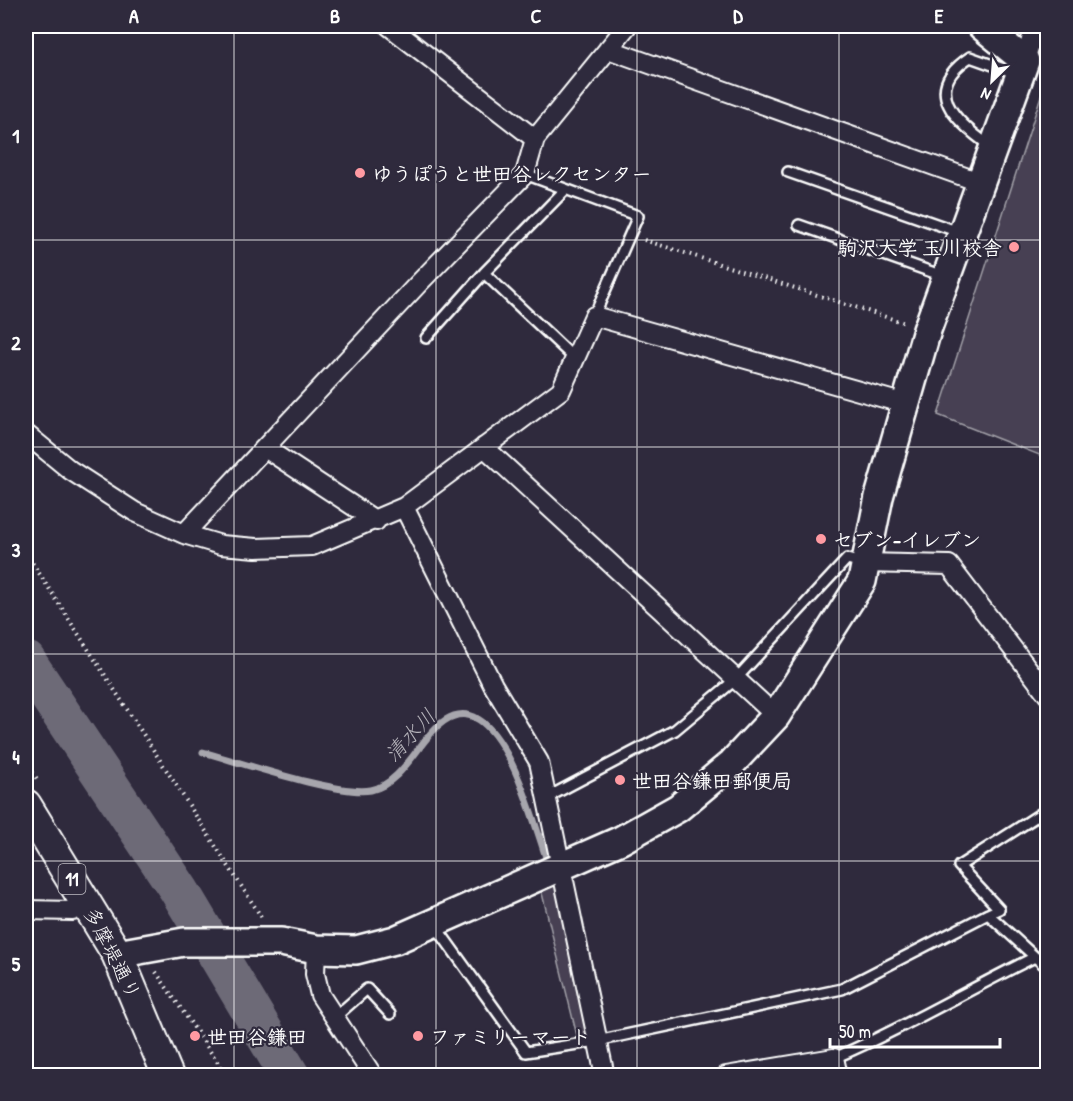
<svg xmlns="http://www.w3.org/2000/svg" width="1073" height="1101" font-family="'Patrick Hand','Klee One',sans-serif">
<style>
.green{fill:#464152;stroke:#a2a0a8;stroke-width:1.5}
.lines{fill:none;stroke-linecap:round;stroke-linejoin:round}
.stream{stroke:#a7a6ad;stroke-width:7}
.river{stroke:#6d6a77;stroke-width:40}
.lane-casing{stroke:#fff;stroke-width:14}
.street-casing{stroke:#fff;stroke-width:22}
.secondary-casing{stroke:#fff;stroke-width:32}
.primary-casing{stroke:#fff;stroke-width:34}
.path{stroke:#fff;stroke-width:4;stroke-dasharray:1.5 4.5;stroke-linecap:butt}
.lane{stroke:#2f2a3d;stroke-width:9}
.street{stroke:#2f2a3d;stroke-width:18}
.secondary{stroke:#2f2a3d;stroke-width:27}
.primary{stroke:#2f2a3d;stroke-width:30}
.grid{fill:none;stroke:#fff;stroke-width:1.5;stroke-opacity:0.55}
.poi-dot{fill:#ff9aa2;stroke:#2f2a3d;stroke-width:2}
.labels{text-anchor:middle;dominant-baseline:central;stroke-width:4.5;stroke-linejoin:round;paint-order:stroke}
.shield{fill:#2f2a3d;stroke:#c1bfc5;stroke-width:1.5}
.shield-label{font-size:18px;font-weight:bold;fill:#fff}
.poi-label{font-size:20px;font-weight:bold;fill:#fff;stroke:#2f2a3d;text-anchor:start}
.street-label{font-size:20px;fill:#fff;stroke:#2f2a3d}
.water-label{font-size:21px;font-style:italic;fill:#b6b4bb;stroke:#2f2a3d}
.neatline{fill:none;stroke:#fff;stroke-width:2}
.grid-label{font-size:20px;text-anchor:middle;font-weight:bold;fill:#fff}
</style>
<rect width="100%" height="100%" fill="#2f2a3d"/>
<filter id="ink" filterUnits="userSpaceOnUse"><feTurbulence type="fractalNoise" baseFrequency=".0167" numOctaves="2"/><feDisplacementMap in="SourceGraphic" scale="12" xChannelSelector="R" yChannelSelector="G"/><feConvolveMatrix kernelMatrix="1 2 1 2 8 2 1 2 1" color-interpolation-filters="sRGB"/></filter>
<g filter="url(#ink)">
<!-- green -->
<path class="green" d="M1047,77V458L938,415Z
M563,870L596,1037L579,1044L539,881Z"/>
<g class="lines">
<!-- stream -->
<path class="stream" d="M203,752C239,762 338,796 371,790C396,785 412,756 427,738C493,653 533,823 549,866"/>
<!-- river -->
<path class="river" d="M26,661L179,890L290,1076"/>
<defs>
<path id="lane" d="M990,146C956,122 920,90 970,57L1018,74
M788,172L959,232
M525,174L638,216L594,316
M799,225L943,276
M484,273L575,359
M426,338L484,273L565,190
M548,797L675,730L736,679L847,559L862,563
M988,914L1035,957
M434,924L526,1052L597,1041L842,989L988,914L999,909L959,866L1048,809
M335,1017L367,989L390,1014
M834,1058C903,1029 967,990 1035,957L1048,968"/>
<path id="street" d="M389,26L535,139
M608,49L979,182
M1025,61L1035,26
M26,434L70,470L135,512L184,534L221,545L256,548L312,546L404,507L561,390L594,316L905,404
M484,447L776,716
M265,448L376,521
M404,507L493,685L539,762L605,1076
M184,534L419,283L525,174L535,139L627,26
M865,563L949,565L1048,695
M26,910L73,911L87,902
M316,949L315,974L320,995L373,1076
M726,1076L834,1058L838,1076"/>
<path id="secondary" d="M117,954L184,942H281L316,949L356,950L395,940L621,840L678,808L732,763L776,716L862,581L879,497L927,330L1025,61L982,26"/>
<path id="primary" d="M26,805L117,954L168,1076"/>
</defs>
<!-- lane casing -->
<use href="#lane" class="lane-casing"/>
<!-- street casing -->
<use href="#street" class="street-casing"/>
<!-- secondary casing -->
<use href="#secondary" class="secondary-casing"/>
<!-- primary casing -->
<use href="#primary" class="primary-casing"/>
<!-- path -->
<path class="path" d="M644,240L905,323
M26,553L262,918
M26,762L39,782
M156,972L227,1076"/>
<!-- lane -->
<use href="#lane" class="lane"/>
<!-- street -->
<use href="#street" class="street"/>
<!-- secondary -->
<use href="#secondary" class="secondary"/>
<!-- primary -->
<use href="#primary" class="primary"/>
</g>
</g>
<!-- grid -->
<path class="grid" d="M234,26V1076M436,26V1076M637,26V1076M839,26V1076M26,240H1048M26,447H1048M26,654H1048M26,861H1048"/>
<!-- markers -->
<g class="poi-dot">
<circle cx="360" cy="173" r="6"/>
<circle cx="1014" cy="247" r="6"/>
<circle cx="821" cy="539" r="6"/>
<circle cx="620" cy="780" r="6"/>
<circle cx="195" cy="1036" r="6"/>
<circle cx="418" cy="1036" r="6"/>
</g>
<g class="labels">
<!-- shield labels -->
<rect class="shield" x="58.5" y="864" width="27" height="30" rx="4.5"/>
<g class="shield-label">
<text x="72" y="879">11</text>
</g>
<!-- poi labels -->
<g class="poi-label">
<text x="372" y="173">ゆうぽうと世田谷レクセンター</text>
<text x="1002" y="247" text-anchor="end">駒沢大学 玉川校舎</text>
<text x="833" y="539">セブン-イレブン</text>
<text x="632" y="780">世田谷鎌田郵便局</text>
<text x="207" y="1036">世田谷鎌田</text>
<text x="430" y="1036">ファミリーマート</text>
</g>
<!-- street labels -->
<g class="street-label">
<text transform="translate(113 953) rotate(63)">多摩堤通り</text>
</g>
<!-- water labels -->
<g class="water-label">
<text transform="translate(410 735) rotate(-47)">清水川</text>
</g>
</g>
<!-- margin -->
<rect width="1073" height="1101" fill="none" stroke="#2f2a3d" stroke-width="66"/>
<!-- north arrow -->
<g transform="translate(992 81) rotate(205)" stroke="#2f2a3d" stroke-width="4.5" paint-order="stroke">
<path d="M0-4.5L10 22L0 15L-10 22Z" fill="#ffffff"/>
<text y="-9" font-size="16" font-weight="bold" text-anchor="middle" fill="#ffffff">N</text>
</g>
<!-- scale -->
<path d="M830 1038v9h170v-9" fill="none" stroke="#ffffff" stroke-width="3"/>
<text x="839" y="1038" font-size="18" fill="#ffffff" stroke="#2f2a3d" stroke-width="4.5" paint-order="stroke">50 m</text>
<rect x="33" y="33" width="1007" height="1035" class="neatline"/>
<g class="grid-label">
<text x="134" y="23">A</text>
<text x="335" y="23">B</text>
<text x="536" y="23">C</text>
<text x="738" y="23">D</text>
<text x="939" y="23">E</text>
<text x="16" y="143">1</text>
<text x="16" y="350">2</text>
<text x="16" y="557">3</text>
<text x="16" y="764">4</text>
<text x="16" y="971">5</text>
</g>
</svg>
